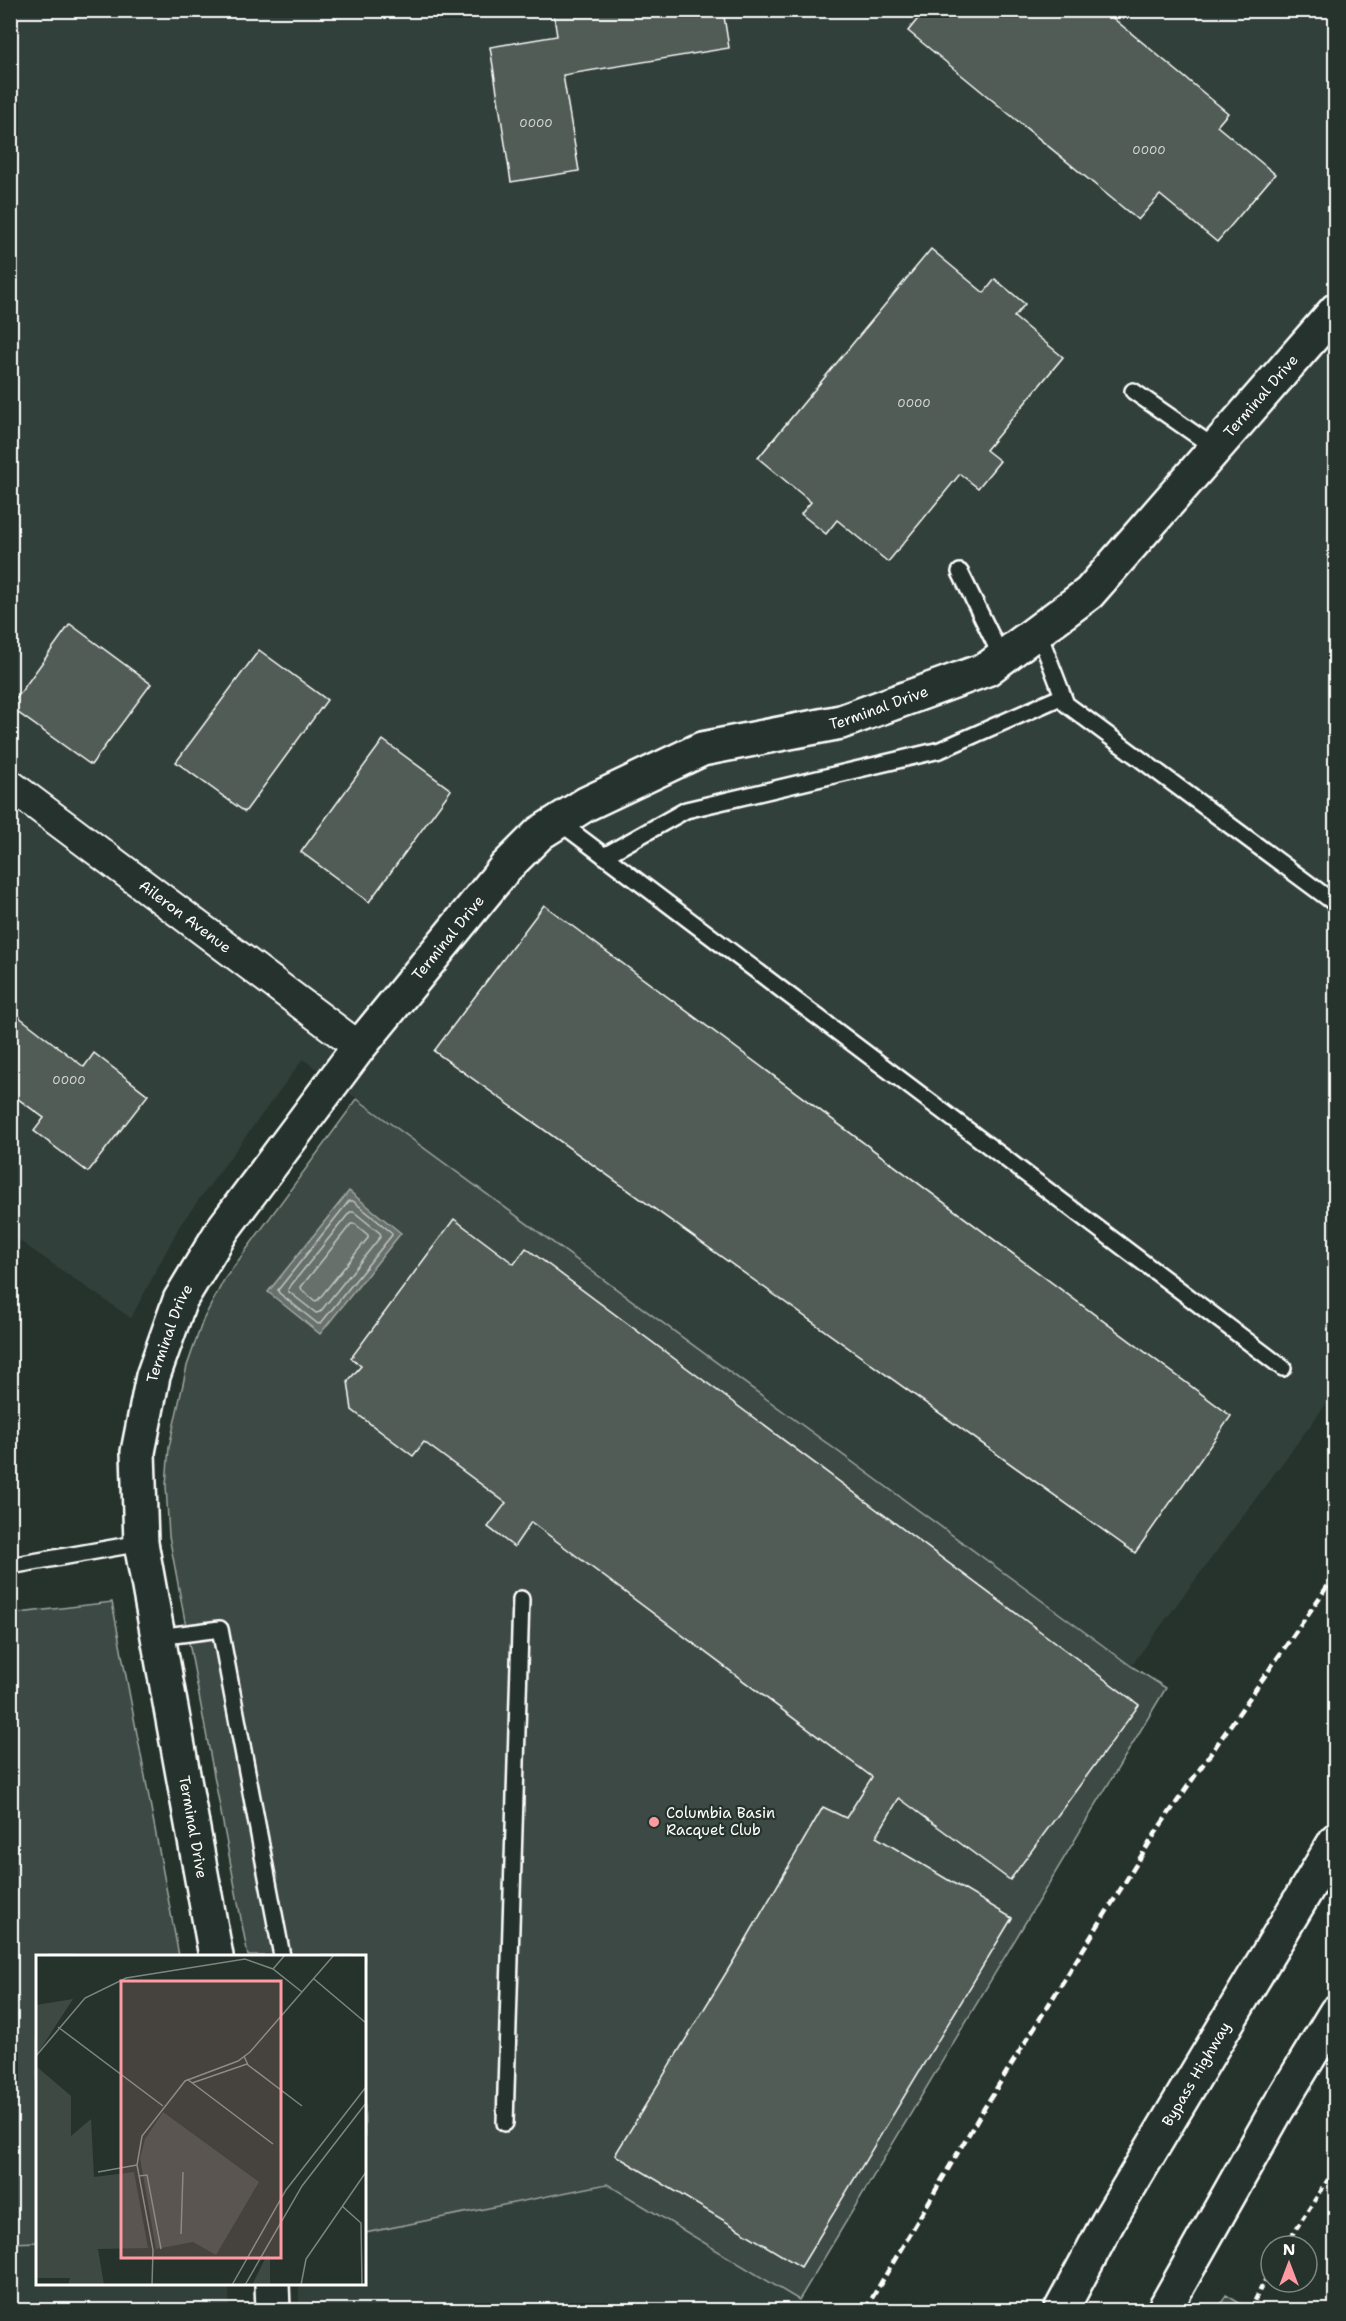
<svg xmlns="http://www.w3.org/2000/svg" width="1346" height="2321" font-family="'Shantell Sans',sans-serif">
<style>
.built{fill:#333f3a}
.green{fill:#3e4944;stroke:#9ea4a2;stroke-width:1.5}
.water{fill:#67706c;stroke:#a4a9a7;stroke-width:1.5}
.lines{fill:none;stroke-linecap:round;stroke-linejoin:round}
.shore{stroke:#c2c6c4;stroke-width:1.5}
.building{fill:#515c57;stroke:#fff;stroke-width:1.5}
.service-casing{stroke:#fff;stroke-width:20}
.minor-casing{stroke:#fff;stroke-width:34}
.tertiary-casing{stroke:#fff;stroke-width:38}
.trunk-casing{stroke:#fff;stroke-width:38}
.path{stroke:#fff;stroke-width:4;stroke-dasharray:6 4.5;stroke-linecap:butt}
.service{stroke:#26332d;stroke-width:15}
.minor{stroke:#26332d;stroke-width:30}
.tertiary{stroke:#26332d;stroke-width:33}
.trunk{stroke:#26332d;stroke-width:33}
.rail{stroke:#fff;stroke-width:4.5;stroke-dasharray:9 4.5;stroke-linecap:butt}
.poi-dot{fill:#ff9aa2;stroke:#26332d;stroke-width:2}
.labels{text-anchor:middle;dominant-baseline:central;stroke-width:4.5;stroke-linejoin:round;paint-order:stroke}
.number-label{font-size:12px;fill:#d4d6d5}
.street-label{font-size:15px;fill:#fff;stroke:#26332d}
.poi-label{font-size:15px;fill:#fff;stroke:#26332d;text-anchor:start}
.inset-road{fill:none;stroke:#7d8581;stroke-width:1.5}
.view{fill:#ff9aa2;fill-opacity:0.15;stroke:#ff9aa2;stroke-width:3}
.inset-edge{fill:none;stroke:#fff;stroke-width:3}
</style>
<rect width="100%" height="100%" fill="#26332d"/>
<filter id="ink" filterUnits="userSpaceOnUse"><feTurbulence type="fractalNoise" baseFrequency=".0167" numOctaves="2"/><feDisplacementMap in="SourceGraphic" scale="12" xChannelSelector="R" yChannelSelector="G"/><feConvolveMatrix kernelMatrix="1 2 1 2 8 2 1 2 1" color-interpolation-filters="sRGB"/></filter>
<g filter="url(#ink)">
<!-- built -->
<path class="built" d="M11,11H1335V1392L1131,1666L303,1059L180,1225L131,1318L11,1235Z
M607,2184L799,2300L794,2310H299V2284H364L365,2233Z
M37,2242L38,2284H229V2310H11L10,2243Z"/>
<!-- green -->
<path class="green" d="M357,1099L1131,1666L1166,1688L799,2300L607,2184L365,2233L364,1956H248L169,1536L166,1485L169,1447L187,1366L203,1320L224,1280Z
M112,1602L179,1956H38L37,2242L11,2243V1614Z
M1226,2295L1251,2310H1218Z"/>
<!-- water -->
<path class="water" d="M349,1191L401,1233L320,1334L268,1292Z"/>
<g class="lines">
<!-- shore -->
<path class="shore" d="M349,1201H353L391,1232L392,1235L321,1323L318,1324L279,1293L278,1290Z
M350,1212H354L380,1233L381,1236L320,1312L316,1313L289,1292L288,1289Z
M351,1224H355L368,1235V1238L318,1300L315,1301L302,1290L301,1287Z"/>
</g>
<!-- building -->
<path class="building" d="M553,10H723L729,48L563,75L579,171L511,182L490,47L557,36Z
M925,10H1103L1228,113L1217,126L1275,174L1217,242L1160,195L1138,220L908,31Z
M931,249L984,293L995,279L1025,304L1014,317L1063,357L986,450L1000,461L978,488L960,474L888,562L837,520L826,534L801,514L811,502L758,458Z
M70,624L151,684L91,765L10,707Z
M259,650L327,700L245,812L176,762Z
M383,740L451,790L369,902L301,852Z
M544,905L1231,1416L1135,1553L434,1051Z
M10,1010L84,1067L94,1053L148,1095L88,1172L34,1131L44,1118L10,1093Z
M454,1219L514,1264L526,1248L1139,1705L1010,1880L899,1798L876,1837L1012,1918L801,2267L615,2155L737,1955L823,1807L846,1818L872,1777L531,1522L514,1547L488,1527L506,1503L424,1442L413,1456L352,1410L348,1381L361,1366L351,1358Z"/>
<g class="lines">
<defs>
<path id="service" d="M1133,391L1215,448
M960,572L1002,658
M1038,631L1066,704L1336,904
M558,821L1283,1368
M604,856L686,810L940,750L1063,696
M10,1566L141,1543
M158,1637L220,1629L282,1956
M505,2123L521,1599"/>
<g id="minor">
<path id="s1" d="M10,785L359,1047"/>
</g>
<g id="tertiary">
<path id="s2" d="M216,1956L141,1543L138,1452L153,1376L180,1300L223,1229L359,1047L506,867L540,833L586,804L702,749L841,722L987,669L1089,593L1336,310"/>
<path d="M272,2284L273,2310"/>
</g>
<g id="trunk">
<path id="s3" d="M1061,2310L1108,2222L1336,1840"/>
<path d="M1164,2310L1276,2111L1336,2012"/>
</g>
</defs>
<!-- service casing -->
<use href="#service" class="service-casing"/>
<!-- minor casing -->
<use href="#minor" class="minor-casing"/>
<!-- tertiary casing -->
<use href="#tertiary" class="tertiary-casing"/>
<!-- trunk casing -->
<use href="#trunk" class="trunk-casing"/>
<!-- path -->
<path class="path" d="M1285,2246L1336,2167
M1250,2310L1271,2268"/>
<!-- service -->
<use href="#service" class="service"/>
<!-- minor -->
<use href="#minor" class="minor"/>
<!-- tertiary -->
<use href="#tertiary" class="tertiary"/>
<!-- trunk -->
<use href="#trunk" class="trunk"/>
<!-- rail -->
<path class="rail" d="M865,2310L983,2110L1160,1826L1336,1574"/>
</g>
</g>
<!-- markers -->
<circle class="poi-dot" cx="654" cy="1822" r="6"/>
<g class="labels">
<!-- number labels -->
<g class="number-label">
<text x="536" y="123">0000</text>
<text x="1149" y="150">0000</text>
<text x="914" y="403">0000</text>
<text x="69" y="1080">0000</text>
</g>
<!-- street labels -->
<g class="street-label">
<text stroke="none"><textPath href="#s2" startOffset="2128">Terminal Drive</textPath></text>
<text stroke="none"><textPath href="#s2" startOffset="1624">Terminal Drive</textPath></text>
<text stroke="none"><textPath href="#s1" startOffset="219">Aileron Avenue</textPath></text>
<text stroke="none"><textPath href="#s2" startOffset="1120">Terminal Drive</textPath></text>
<text stroke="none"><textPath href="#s2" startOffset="634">Terminal Drive</textPath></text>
<text transform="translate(193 1827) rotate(80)">Terminal Drive</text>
<text stroke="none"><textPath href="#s3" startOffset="272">Bypass Highway</textPath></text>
</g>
<!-- poi labels -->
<g class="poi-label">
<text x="666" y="1813">Columbia Basin<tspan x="666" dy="17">Racquet Club</tspan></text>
</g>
</g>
<!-- overview -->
<g transform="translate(36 1955)">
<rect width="330" height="330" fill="#26332d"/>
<path d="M37,44L0,101V50ZM0,111L35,141V181L55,164L58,222L98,217L112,293L62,294L68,330H32L34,323H0ZM127,157L223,227L180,300L157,287L120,294L104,203L109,184ZM231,300L234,302V330H216Z" fill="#3e4944"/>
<path class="inset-road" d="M237,14L249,0M278,24L330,68M22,72L127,151M0,101L49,43L90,23L209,4L237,14L266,37M208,101L212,110L266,151M151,124L237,189M156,128L211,109M62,217L101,210M103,221L111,220L125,294M306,251L325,268L326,330M145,279L147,217M116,330L117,295L101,210L106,181L149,126L202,106L214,97L298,0M196,330L250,235L330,132M209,330L266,231L330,148M265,330L270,304L330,217"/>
<path class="view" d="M85,26H245V303H85Z"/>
<rect width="330" height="330" class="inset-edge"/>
</g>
<!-- margin -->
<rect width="1346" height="2321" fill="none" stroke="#26332d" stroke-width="36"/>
<rect x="18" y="18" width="1310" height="2285" fill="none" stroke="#fff" stroke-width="2" filter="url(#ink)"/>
<!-- north arrow -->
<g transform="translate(1289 2264)"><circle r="28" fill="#26332d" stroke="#7d8581" stroke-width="1.5"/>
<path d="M0-4.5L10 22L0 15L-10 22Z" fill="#ff9aa2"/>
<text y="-9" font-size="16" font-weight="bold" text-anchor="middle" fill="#ffffff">N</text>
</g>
</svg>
